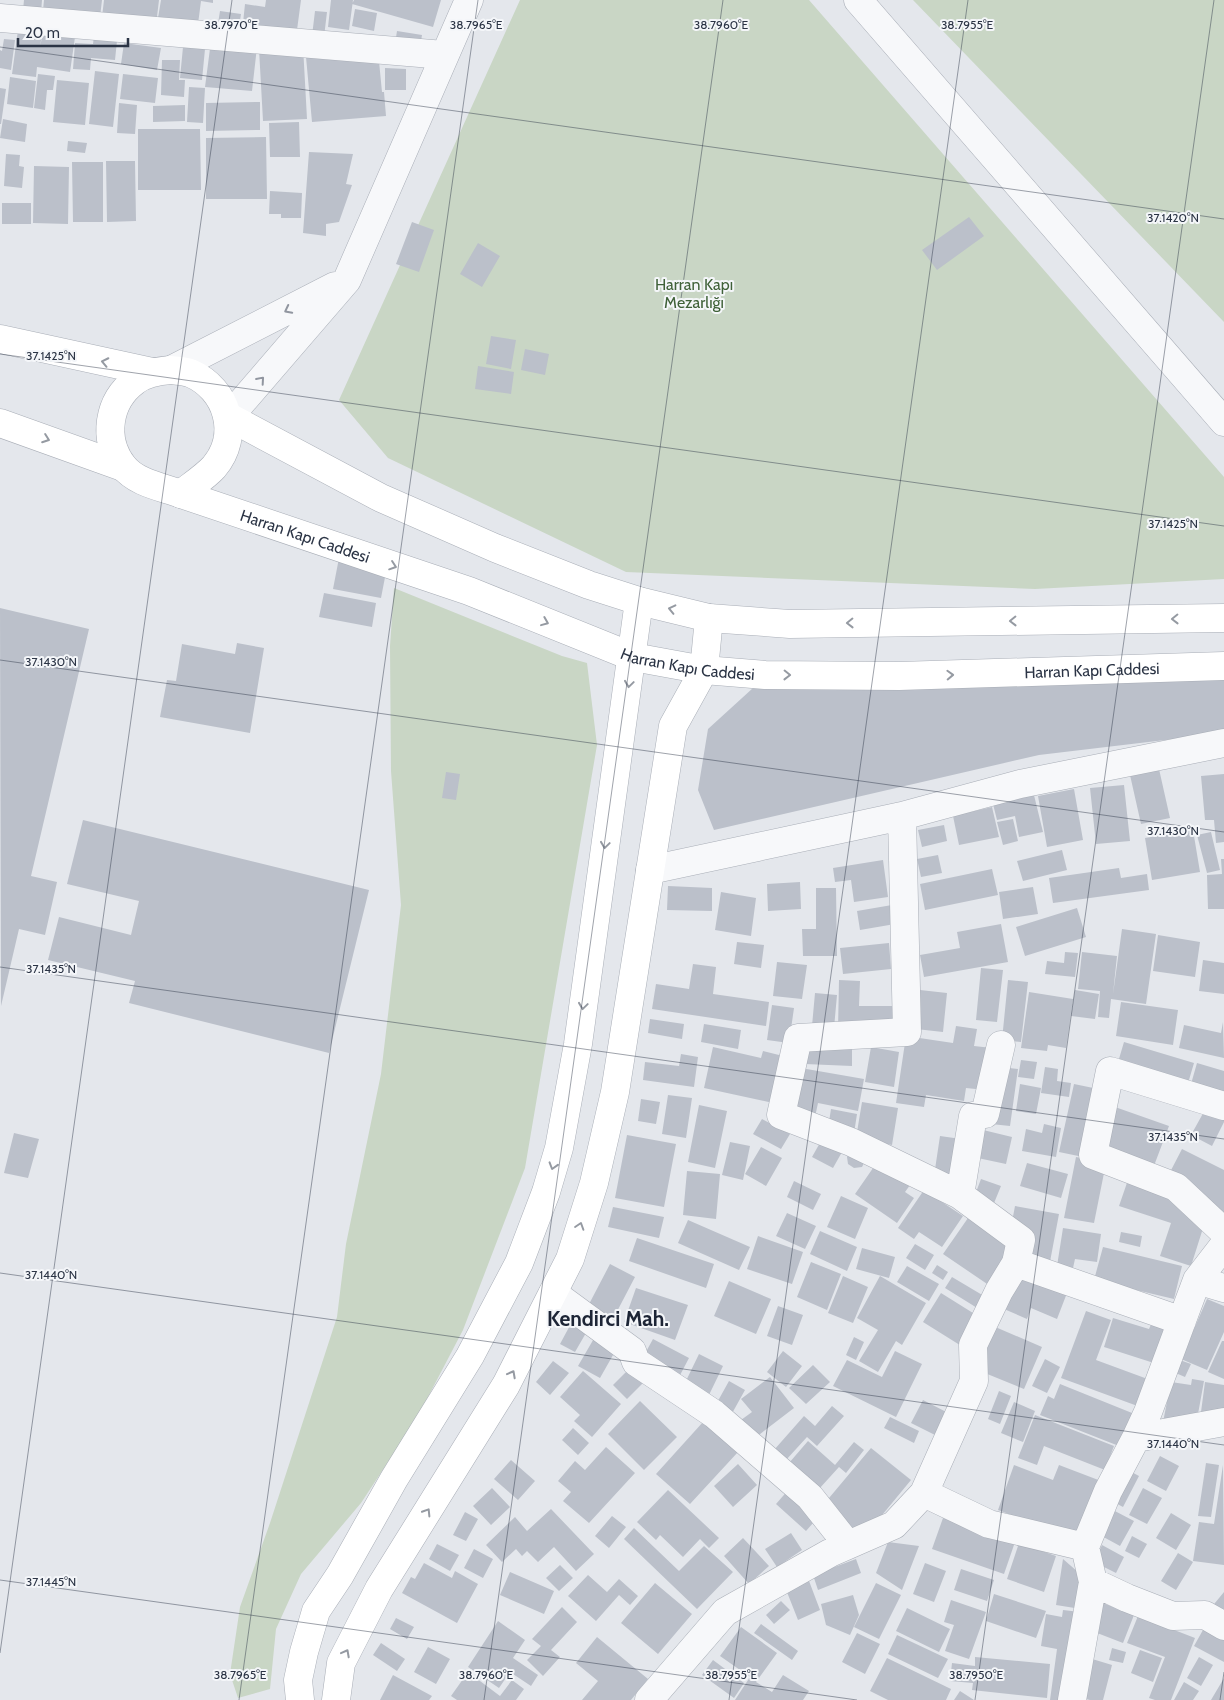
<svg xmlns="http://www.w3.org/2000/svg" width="1224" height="1700" font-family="Cabin,sans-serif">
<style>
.green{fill:#c9d6c5}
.building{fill:#bbc0ca}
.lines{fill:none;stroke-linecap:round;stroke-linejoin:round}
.street-casing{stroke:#a9aeb7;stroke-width:29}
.secondary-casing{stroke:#a9aeb7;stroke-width:29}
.street{stroke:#f7f8fa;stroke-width:28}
.secondary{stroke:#fff;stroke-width:28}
.oneway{stroke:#9196a0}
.oneway2{stroke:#959aa2}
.ticks{fill:none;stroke:#2b3445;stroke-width:1;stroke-opacity:0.45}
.labels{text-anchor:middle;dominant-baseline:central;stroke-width:4;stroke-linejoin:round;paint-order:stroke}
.park-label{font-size:16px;fill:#3f6138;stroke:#f4f6f9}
.street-label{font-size:16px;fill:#2b3445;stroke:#f4f6f9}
.district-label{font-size:21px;font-weight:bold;fill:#1d2536;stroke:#f4f6f9}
.ticks-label{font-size:12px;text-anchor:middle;fill:#2b3445;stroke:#f4f6f9;stroke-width:4;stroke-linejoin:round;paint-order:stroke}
</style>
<rect width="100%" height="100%" fill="#e4e7ec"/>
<!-- green -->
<path class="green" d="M520,0H809L1224,477V579L1035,589L626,572L388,458L339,400Z
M913,0H1224V322Z
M394,588L562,656L587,663L597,745L525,1168L463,1330L417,1418L361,1503L301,1574L276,1629L270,1689L238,1698L230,1674L240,1607L270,1523L337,1317L346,1244L381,1074L401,905L391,771L390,646Z"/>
<!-- building -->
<path class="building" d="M24,0H42L41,13L23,10Z
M44,0H102L100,17L43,10Z
M104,0H159L156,25L102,17Z
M161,0H213V3L201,1L198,24L158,18Z
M266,0H301L297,30L243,23L245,4L265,7Z
M331,0H353L349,30L328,27Z
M354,0H441L433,27L352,4Z
M355,9L377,13L374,31L352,26Z
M220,11L241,14L238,34L217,30Z
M315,11L327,12L324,37L312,36Z
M95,28L118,31L115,60L91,58L90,70L73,69L75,43L93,44Z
M18,30L42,34L40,47L43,32L75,37L70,72L37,67L36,77L12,74Z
M397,31L422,35L420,47L395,44Z
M4,39L15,40L11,70L0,68V50L2,51Z
M211,41L257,47L252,91L205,87Z
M124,43L161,48L157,70L121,64Z
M303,46L307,119L263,121L259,49Z
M183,47L205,49L202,80L180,78Z
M378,51L382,92H384L386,116L312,122L306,57Z
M162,60H180L179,80H185L184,97L161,95Z
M385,68L406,69V90H385Z
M95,71L119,74L113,127L89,124Z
M38,74L55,76L53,90H47L45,110L34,108Z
M123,74L158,78L155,103L120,99Z
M10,77L36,81L33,108L7,104Z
M57,80L89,83L85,125L53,122Z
M189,87L205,88L203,123L187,122Z
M0,88L6,89L1,124H0Z
M260,102V130L206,131V103Z
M119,103L137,105L135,134L117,133Z
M185,105V121L153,122V106Z
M3,119L27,124L25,142L0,138Z
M299,122L300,157H270L269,123Z
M138,129H200L201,190H138Z
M266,137L267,199H206V138Z
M68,141L87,143L85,153L67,151Z
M309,152L353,154L346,184L352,185L339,222L326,224V236L303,233Z
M6,154L20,155L19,166L24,167L22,188L4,186Z
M106,161H135L136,221L107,222Z
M72,162H103V222H73Z
M34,166L69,167L68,224L33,223Z
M270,191L302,193L301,218H281V214H269Z
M2,203H31V224H2Z
M969,217L984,236L937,270L922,250Z
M412,222L434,230L419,272L396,264Z
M478,243L500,256L482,287L460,274Z
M491,336L516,340L511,369L486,364Z
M525,349L549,354L545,375L521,370Z
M478,366L514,372L511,394L475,389Z
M339,558L387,567L381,598L333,589Z
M324,593L376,603L372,627L319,617Z
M0,608L89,629L31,876L57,882L45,935L19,929L1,1006Z
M237,643L264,648L250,733L160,717L167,680L176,681L182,644L235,654Z
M1224,679V733L1039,755L714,830L698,790L708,729L753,688Z
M1159,769L1170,818L1141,824L1130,775Z
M446,772L460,774L456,800L442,798Z
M1224,774V842L1216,843L1214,820H1205L1201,776Z
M1124,785L1130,841L1096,844L1090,788Z
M1074,789L1083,840L1047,847L1038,796Z
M1033,791L1043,832L1019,837L1015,816L997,820L992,800Z
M992,807L999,837L959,845L953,816Z
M1013,819L1018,841L1003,845L997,822Z
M83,820L369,890L329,1053L129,1003L135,981L48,960L59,917L131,935L139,901L67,884Z
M944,825L947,841L922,847L918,830Z
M1193,830L1200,872L1152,880L1145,838Z
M1211,832L1220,870L1207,873L1197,835Z
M1062,850L1067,870L1023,881L1017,861Z
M938,855L942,873L921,877L917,859Z
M1221,859H1224V909H1208L1207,875L1222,874Z
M883,860L888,897L854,902L851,880L835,882L833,868Z
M1119,868L1121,878L1147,874L1149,890L1053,903L1049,878Z
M992,869L998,895L925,910L920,884Z
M800,882L801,909L768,911L767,884Z
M668,886L712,888V911L667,910Z
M1033,887L1038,914L1003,919L999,892Z
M816,888H836L837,956H803L802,929H816Z
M721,892L756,898L751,936L715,930Z
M892,905L895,924L860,930L857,911Z
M1077,908L1086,937L1025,956L1016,927Z
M1001,924L1008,962L924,977L920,955L960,948L957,932Z
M1122,929L1156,934L1146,1004L1111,999L1109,1018L1098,1017L1100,991L1078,989L1082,952L1117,956L1113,994Z
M1158,935L1200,942L1195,977L1153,971Z
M737,942L764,945L761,968L734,964Z
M889,943L891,969L843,974L840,948Z
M1065,952L1078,953L1075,977L1045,974L1047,961L1064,963Z
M1203,960L1224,963V994L1199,991Z
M777,962L807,965L802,999L773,996Z
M693,964L716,967L713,994L769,1002L766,1026L652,1009L656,984L689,989Z
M981,968L1003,970L997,1022L976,1020Z
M839,980L860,981L859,1006H894L893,1031L838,1030Z
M1008,980L1028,982L1021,1042L1002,1040Z
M920,990L947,993L943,1032L916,1029Z
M1075,990L1099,994L1095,1019L1071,1016Z
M1029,992L1073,999L1066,1048L1048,1045L1047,1051L1021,1048Z
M815,993L837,995L834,1028L812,1026Z
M1121,1002L1178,1010L1173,1045L1116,1036Z
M772,1005L794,1008L789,1043L767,1040Z
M650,1019L684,1024L682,1039L648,1033Z
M1223,1022L1224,1058L1179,1048L1184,1025L1221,1033Z
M704,1024L741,1030L738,1049L701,1042Z
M956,1026L977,1029L974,1046L992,1048L985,1090L966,1088L964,1101L926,1095L924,1107L896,1103L906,1036L953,1043Z
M1124,1042L1194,1063L1186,1090L1116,1069Z
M713,1047L761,1058L763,1051L783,1056L773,1103L704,1088Z
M805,1047L852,1048V1066L805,1064Z
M871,1047L899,1052L894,1087L865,1082Z
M681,1054L698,1057L694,1087L643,1080L645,1062L679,1066Z
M1021,1060L1037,1062L1034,1079L1018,1077Z
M1197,1063L1224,1071V1102L1189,1091Z
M795,1067L864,1079L858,1111L818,1103L815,1117L787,1113Z
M1000,1067L1018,1069L1010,1126L991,1124Z
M1045,1067L1058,1069L1057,1081L1071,1083L1069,1097L1041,1093Z
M1020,1084L1041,1088L1036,1114L1016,1111Z
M1074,1084L1103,1090L1088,1158L1059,1152Z
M668,1095L692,1098L686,1138L662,1134Z
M641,1099L660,1102L656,1124L638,1121Z
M862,1102L898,1108L892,1145L856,1138Z
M699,1105L727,1111L715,1168L688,1162Z
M1115,1107L1169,1126L1152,1171L1098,1151Z
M1206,1108L1224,1117V1122L1212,1146L1191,1135Z
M831,1109L857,1114L853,1140L828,1128Z
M762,1119L790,1134L781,1149L753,1134Z
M1044,1124L1061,1128L1056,1157L1022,1151L1026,1129L1042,1133Z
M979,1129L1012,1137L1006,1164L973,1157Z
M14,1133L39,1139L28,1178L4,1173Z
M627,1135L676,1144L664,1207L615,1198Z
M940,1136L961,1139L956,1178L934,1176Z
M821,1141L842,1152L833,1168L812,1157Z
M730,1142L750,1146L743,1180L722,1175Z
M761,1147L782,1158L766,1186L745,1174Z
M1182,1149L1224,1170V1224L1168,1176Z
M851,1151L865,1161L862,1167L854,1168L848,1164L847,1157Z
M1076,1157L1106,1163L1094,1223L1064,1218Z
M880,1158L913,1181L905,1192L914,1198L897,1223L855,1194Z
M1027,1163L1068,1174L1061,1198L1020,1186Z
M687,1171L720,1174L716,1219L683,1215Z
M1129,1177L1181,1195L1204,1225L1191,1266L1160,1256L1171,1223L1119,1206Z
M981,1179L1001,1186L992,1208L973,1200Z
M794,1181L821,1194L813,1210L787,1197Z
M924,1190L963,1216L942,1247L919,1232L914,1239L898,1228Z
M841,1196L868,1208L855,1239L827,1227Z
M1015,1206L1059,1214L1049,1267L1024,1263L1012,1222Z
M613,1207L664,1217L659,1238L608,1227Z
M787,1213L816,1226L805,1249L776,1236Z
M968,1218L1012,1248L996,1290L943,1254Z
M688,1220L750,1247L739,1270L678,1243Z
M1063,1228L1101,1234L1097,1262L1075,1259L1073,1268L1057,1266Z
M820,1231L857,1247L847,1271L810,1254Z
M1121,1232L1142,1236L1140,1247L1119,1242Z
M758,1236L803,1252L792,1284L747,1269Z
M637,1238L714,1264L706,1288L629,1261Z
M915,1244L934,1255L925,1270L906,1258Z
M1103,1247L1182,1266L1174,1299L1094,1280Z
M862,1248L895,1257L889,1278L856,1269Z
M811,1262L841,1274L827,1310L797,1297Z
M610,1264L635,1277L612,1321L587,1308Z
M937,1265L948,1272L943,1280L932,1273Z
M907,1266L939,1284L929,1301L897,1282Z
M1018,1274L1067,1293L1057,1319L1031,1308L1027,1319L1004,1309Z
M843,1276L868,1287L853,1323L828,1313Z
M880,1276L926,1303L902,1345L896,1341L878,1372L859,1361L878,1330L857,1318Z
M952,1277L989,1299L982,1311L945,1288Z
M729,1281L771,1299L756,1334L714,1316Z
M636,1288L688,1305L675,1340L624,1322Z
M941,1293L981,1318L963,1347L923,1322Z
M1207,1299L1224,1306V1332L1207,1370L1181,1359Z
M778,1306L803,1315L792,1345L767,1336Z
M1086,1311L1111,1320L1096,1360L1153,1381L1143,1408L1061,1378Z
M574,1318L590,1326L575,1352L560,1344Z
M1113,1318L1149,1329L1153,1320L1169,1325L1157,1364L1104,1347Z
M993,1326L1042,1347L1024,1389L975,1369Z
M596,1335L617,1348L600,1378L578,1366Z
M854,1337L864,1342L856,1360L846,1355Z
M653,1339L689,1358L678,1379L642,1359Z
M1222,1341H1224V1379L1208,1372Z
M783,1351L802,1366L786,1387L767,1372Z
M895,1351L922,1364L896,1417L833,1386L847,1360L882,1377Z
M699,1354L723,1366L708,1397L684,1385Z
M1045,1359L1060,1367L1047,1393L1032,1386Z
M1177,1359L1191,1364L1185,1377L1171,1371Z
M553,1361L569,1373L550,1395L536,1382Z
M813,1365L830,1382L806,1404L789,1388Z
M630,1368L644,1382L627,1399L613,1385Z
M583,1371L621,1404L592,1437L574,1421L580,1415L560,1397Z
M770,1377L794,1408L755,1438L741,1420L752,1412L741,1399Z
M1192,1379L1204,1381L1196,1425L1162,1427L1171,1382L1191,1385Z
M729,1381L745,1390L730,1417L714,1408Z
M1205,1382L1224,1385V1416L1201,1412Z
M1060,1384L1137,1415L1124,1448L1040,1415L1048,1396L1054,1399Z
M999,1391L1011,1396L1000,1424L988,1419Z
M923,1400L954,1416L943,1439L911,1423Z
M640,1401L677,1437L644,1470L608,1434Z
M1014,1402L1035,1411L1023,1442L1001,1433Z
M832,1406L844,1416L817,1446L807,1437L786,1460L774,1450L804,1416L815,1426Z
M1035,1415L1114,1446L1105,1470L1044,1446L1037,1465L1018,1458Z
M890,1417L919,1431L914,1443L884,1428Z
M703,1422L738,1452L690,1504L656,1474Z
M573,1428L589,1443L578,1455L562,1440Z
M808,1441L835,1465L854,1442L864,1450L846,1473L839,1467L819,1489L789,1463Z
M606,1447L635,1473L589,1523L563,1501L571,1492L558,1481L575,1461L585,1470Z
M871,1448L911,1480L864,1537L824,1504Z
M1160,1456L1179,1466L1166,1491L1147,1481Z
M511,1460L535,1481L518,1500L494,1479Z
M1206,1463L1219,1465L1211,1517L1198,1516Z
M738,1464L757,1485L733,1507L714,1486Z
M1014,1465L1053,1480L1059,1465L1101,1481L1079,1540L998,1510Z
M1223,1465L1224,1565L1193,1561L1199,1522L1214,1524Z
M1124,1468L1139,1476L1123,1507L1108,1499Z
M492,1488L510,1507L491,1525L473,1506Z
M790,1488L820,1515L806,1531L776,1504Z
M1143,1488L1162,1498L1147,1524L1129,1515Z
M668,1490L719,1538L709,1548L700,1539L683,1557L660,1535L656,1540L637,1522Z
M551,1509L594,1554L576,1571L554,1547L538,1562L527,1551L522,1556L516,1549L502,1562L486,1545L515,1517L527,1531Z
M1111,1509L1134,1521L1120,1546L1098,1534Z
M465,1512L478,1519L466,1541L453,1535Z
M1171,1513L1191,1525L1176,1550L1156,1538Z
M612,1516L626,1527L609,1548L595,1536Z
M943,1518L1015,1542L1004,1574L932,1549Z
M634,1528L679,1571L704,1546L733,1572L697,1609L624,1539Z
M791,1533L802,1550L777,1567L765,1549Z
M1132,1536L1147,1544L1139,1558L1125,1551Z
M743,1538L769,1566L749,1584L724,1556Z
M888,1542L919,1546L902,1590L876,1573Z
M1019,1543L1056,1556L1044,1592L1007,1579Z
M437,1544L459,1555L450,1571L429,1559Z
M1102,1545L1124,1557L1116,1573L1094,1562Z
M474,1549L493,1559L483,1578L464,1568Z
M1178,1553L1193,1562L1176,1590L1161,1581Z
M856,1559L861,1573L818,1590L813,1575Z
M1063,1559L1086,1579L1081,1609L1056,1605Z
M424,1563L452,1578L455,1571L478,1584L457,1623L402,1593L411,1577L415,1579Z
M925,1563L946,1571L934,1602L913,1594Z
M560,1565L573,1578L559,1591L546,1578Z
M961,1569L994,1580L987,1601L954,1590Z
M510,1572L554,1591L544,1614L500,1595Z
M806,1573L820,1610L798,1620L783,1582Z
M588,1575L607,1592L619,1579L638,1596L630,1605L619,1595L596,1621L568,1596Z
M655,1583L692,1614L658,1654L621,1623Z
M876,1583L901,1595L879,1639L854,1627Z
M1224,1592V1620L1210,1609Z
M994,1594L1046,1611L1036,1638L986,1621Z
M853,1595L859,1615L850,1635L826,1625L821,1604Z
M951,1600L986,1612L969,1659L945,1651L954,1625L944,1622Z
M781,1601L790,1610L774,1624L766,1615Z
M1103,1603L1134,1615L1123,1643L1092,1631Z
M562,1607L577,1622L551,1650L560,1657L543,1676L527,1660L541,1646L532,1639Z
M907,1608L950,1629L939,1652L896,1631Z
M1063,1610L1080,1612L1067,1700H1050L1057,1649L1041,1646L1046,1614L1062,1617Z
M1138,1616L1195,1638L1171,1700H1155L1149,1698L1165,1657L1127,1643Z
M396,1618L414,1627L407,1639L390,1629Z
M498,1621L525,1640L513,1658L538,1675L531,1686L510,1672L499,1688L468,1667Z
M1208,1621L1224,1630V1662L1194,1646Z
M761,1624L798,1651L792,1660L754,1633Z
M741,1627L777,1653L756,1682L772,1692L783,1675L809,1691L803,1700H735L750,1677L720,1656Z
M857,1633L880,1644L865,1674L842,1662Z
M897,1635L948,1659L938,1678L888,1654Z
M597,1637L648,1679L631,1700H582L598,1681L576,1663Z
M381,1643L405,1659L397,1671L373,1655Z
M428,1647L450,1659L436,1684L414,1672Z
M1112,1648L1126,1652L1123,1663L1109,1660Z
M1140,1650L1162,1658L1153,1682L1131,1673Z
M975,1657L1050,1664L1047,1698L972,1690L973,1683L950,1681L952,1663L975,1666Z
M1199,1657L1213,1665L1201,1686L1187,1678Z
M887,1658L951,1689L946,1700H888L870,1691Z
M1089,1658L1112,1665L1103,1700H1090L1078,1697Z
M713,1660L744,1683L734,1698L702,1675Z
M468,1672L500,1696L512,1680L524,1689L516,1700H457L451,1696Z
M393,1675L432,1696L429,1700H380Z
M1224,1678V1700H1211Z
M1184,1682L1199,1691L1193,1700H1174Z
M960,1691L974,1700H954Z"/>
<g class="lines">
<defs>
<path id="street" d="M858,0L1224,422
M0,18L444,55
M171,370L335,286
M229,417L347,280L469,0
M650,870L902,816L1020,784L1224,743
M1224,1106L1110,1071L1093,1155L1176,1187L1224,1232
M960,1195L973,1116L985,1114L1001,1045
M1016,1263L1182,1321
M1197,1280L1224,1288
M553,1293L632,1351L636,1362L714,1414L810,1497L848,1545
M1136,1438L1224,1422
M924,1493L989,1524L1085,1547L1093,1582L1072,1700
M1085,1547L1108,1491L1136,1438L1148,1412L1197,1280L1224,1245
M1093,1582L1127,1598L1173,1616L1205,1615L1224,1626
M649,1700L725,1612L830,1553L894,1525L924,1493L974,1381L973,1345L999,1291L1016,1263L1021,1240L960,1195L851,1142L781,1115L798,1038L907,1032L902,816"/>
<g id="secondary">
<path d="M0,339L152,372"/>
<path d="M171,370C177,371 184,371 190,373C228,389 241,435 214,467C206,476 191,486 181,494C162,487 136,483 123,466C102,439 108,401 135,381C145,373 158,371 171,370Z"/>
<path d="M229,417L381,498L495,548L589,585L639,601L709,618L790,624L1224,618"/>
<path d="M0,423L123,467"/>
<path id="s1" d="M181,494L469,591L633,657L704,670L765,675L899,676L1224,666"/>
<path d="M300,1700L298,1680L304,1652L316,1611L340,1575L394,1479L470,1356L519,1263L546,1192L559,1148L578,1044L639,601"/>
<path d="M336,1700L341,1663L379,1589L506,1385L570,1259L594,1183L615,1092L673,726L704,670L709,618"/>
</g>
</defs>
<!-- street casing -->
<use href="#street" class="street-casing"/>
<!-- secondary casing -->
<use href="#secondary" class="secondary-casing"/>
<!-- street -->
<use href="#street" class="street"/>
<!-- secondary -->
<use href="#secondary" class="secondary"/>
</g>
<!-- one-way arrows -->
<defs><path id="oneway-chevron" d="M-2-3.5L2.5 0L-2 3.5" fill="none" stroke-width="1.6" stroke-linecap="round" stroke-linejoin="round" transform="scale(1.25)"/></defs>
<g class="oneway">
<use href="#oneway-chevron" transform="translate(288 310) rotate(153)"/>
<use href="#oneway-chevron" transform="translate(261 380) rotate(-49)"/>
</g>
<g class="oneway2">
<use href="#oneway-chevron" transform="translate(105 362) rotate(-168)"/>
<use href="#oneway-chevron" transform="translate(46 439) rotate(20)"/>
<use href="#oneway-chevron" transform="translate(393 566) rotate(19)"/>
<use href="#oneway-chevron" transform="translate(672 609) rotate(-167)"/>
<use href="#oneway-chevron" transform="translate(1175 619) rotate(179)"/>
<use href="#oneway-chevron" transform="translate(1013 621) rotate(179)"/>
<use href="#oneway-chevron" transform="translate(545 622) rotate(22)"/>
<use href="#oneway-chevron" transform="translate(850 623) rotate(179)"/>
<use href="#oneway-chevron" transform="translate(787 675) rotate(1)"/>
<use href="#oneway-chevron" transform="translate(950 675) rotate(-2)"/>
<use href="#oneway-chevron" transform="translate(629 684) rotate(98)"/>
<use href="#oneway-chevron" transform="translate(605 845) rotate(98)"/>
<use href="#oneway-chevron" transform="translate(583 1006) rotate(98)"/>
<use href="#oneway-chevron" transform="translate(553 1166) rotate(107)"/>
<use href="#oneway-chevron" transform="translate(580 1226) rotate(-72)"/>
<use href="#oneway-chevron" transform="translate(512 1374) rotate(-62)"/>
<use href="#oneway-chevron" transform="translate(427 1512) rotate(-58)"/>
<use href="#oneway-chevron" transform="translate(346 1653) rotate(-62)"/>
</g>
<!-- ticks -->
<path class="ticks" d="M0,47L1224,219M0,354L1224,526M0,660L1224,832M0,967L1224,1139M0,1273L1224,1445M0,1580L857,1700M0,1653L232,0M239,1700L478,0M484,1700L723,0M729,1700L968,0M975,1700L1214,0M1220,1700L1224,1672"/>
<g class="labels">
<!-- park labels -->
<g class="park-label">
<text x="694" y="284">Harran Kapı<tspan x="694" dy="18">Mezarlığı</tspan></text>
</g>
<!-- street labels -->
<g class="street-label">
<text stroke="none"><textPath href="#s1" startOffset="131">Harran Kapı Caddesi</textPath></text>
<text stroke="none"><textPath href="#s1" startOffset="536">Harran Kapı Caddesi</textPath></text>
<text stroke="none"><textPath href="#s1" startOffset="941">Harran Kapı Caddesi</textPath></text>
</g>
<!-- district labels -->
<g class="district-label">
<text x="608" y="1318">Kendirci Mah.</text>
</g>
</g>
<g class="ticks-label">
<text x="231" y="29">38.7970°E</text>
<text x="476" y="29">38.7965°E</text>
<text x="721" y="29">38.7960°E</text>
<text x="967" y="29">38.7955°E</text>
<text x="1173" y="222">37.1420°N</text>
<text x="51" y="360">37.1425°N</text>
<text x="1173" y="528">37.1425°N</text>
<text x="51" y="666">37.1430°N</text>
<text x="1173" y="835">37.1430°N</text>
<text x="51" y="973">37.1435°N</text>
<text x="1173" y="1141">37.1435°N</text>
<text x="51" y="1279">37.1440°N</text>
<text x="1173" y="1448">37.1440°N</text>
<text x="51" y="1586">37.1445°N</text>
<text x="240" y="1679">38.7965°E</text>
<text x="486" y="1679">38.7960°E</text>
<text x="731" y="1679">38.7955°E</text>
<text x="976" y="1679">38.7950°E</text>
</g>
<!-- scale -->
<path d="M18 38v8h110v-8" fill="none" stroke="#2b3445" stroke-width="2.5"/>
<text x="25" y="38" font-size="15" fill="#2b3445" stroke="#f4f6f9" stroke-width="4" paint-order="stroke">20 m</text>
</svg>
